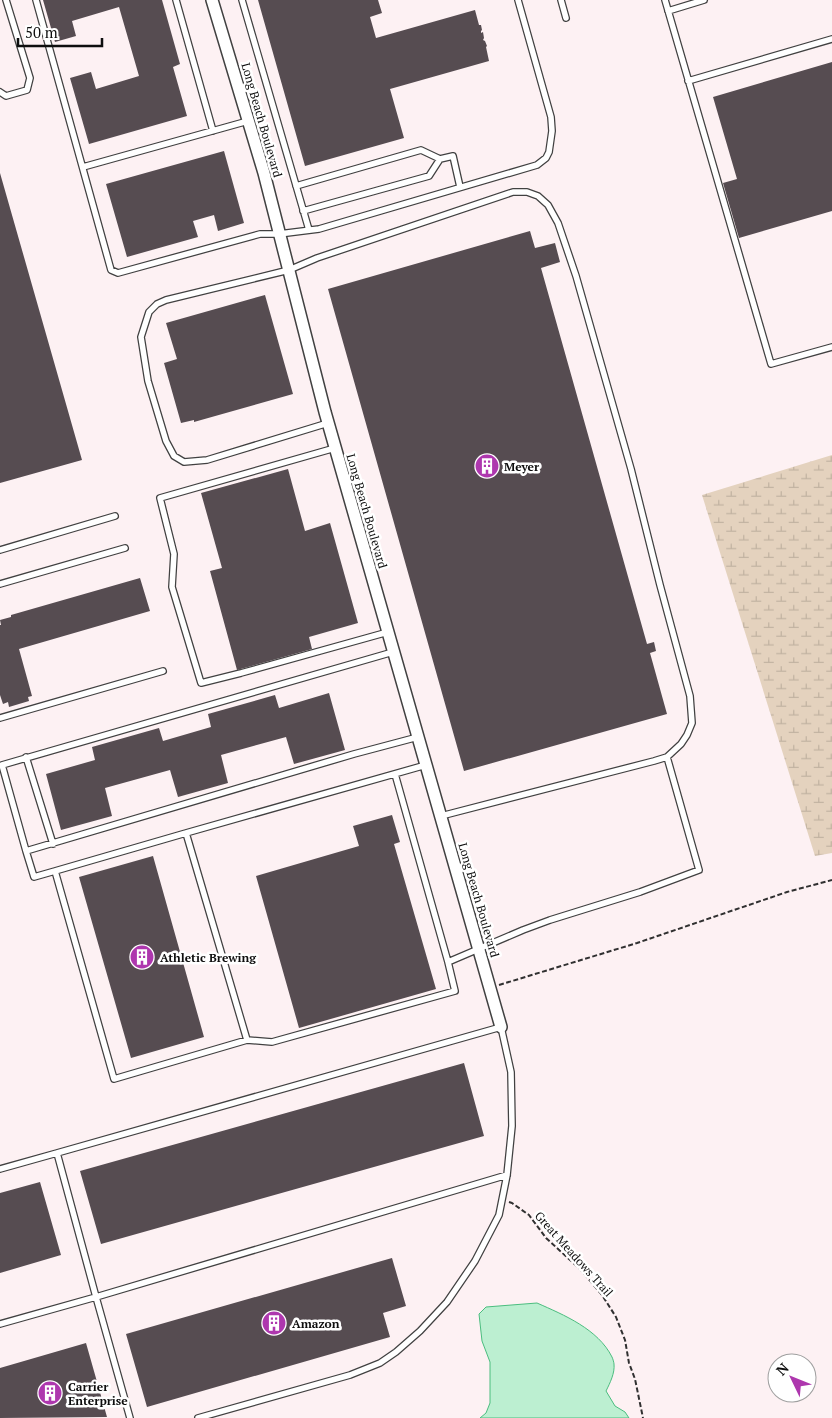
<svg xmlns="http://www.w3.org/2000/svg" width="832" height="1418" font-family="'PT Serif',serif">
<style>
.wetland{fill:url(#wetland-marsh)}
.water{fill:#bcefd1;stroke:#4bbd7f}
.building{fill:#564c51}
.lines{fill:none;stroke-linecap:round;stroke-linejoin:round}
.lane-casing{stroke:#414141;stroke-width:8}
.street-casing{stroke:#414141;stroke-width:14}
.path{stroke:#303030;stroke-width:2;stroke-dasharray:5 2.5;stroke-linecap:butt}
.lane{stroke:#fff;stroke-width:5.5}
.street{stroke:#fff;stroke-width:11}
.labels{text-anchor:middle;dominant-baseline:central;stroke-width:5;stroke-linejoin:round;paint-order:stroke}
.street-label{font-size:12px;fill:#0e0e0e;stroke:#fff}
.poi-label{font-size:12px;font-weight:bold;fill:#0e0e0e;stroke:#fff;text-anchor:start}
</style>
<defs>
<pattern id="wetland-marsh" width="20" height="14" patternUnits="userSpaceOnUse" patternTransform="scale(1.25)"><rect width="20" height="14" fill="#e4d2be"/><path d="M1 5h8M5 5V1M11 12h8M15 12V8" fill="none" stroke="#c2b3a2"/></pattern>
</defs>
<rect width="100%" height="100%" fill="#fdf1f3"/>
<!-- wetland -->
<path class="wetland" d="M832,455V853L815,856L702,495Z"/>
<!-- water -->
<path class="water" d="M537,1303C564,1315 598,1329 612,1357C613,1359 614,1363 614,1364C615,1373 610,1383 606,1391L615,1406L625,1412L629,1418H480L486,1413L490,1403V1362L482,1341L479,1314L486,1307Z"/>
<!-- building -->
<path class="building" d="M43,0H162L180,64L173,67L187,116L89,144L70,78L91,72L96,89L139,76L119,7L72,21L76,36L55,42Z
M258,0H378L382,13L370,17L376,38L475,10L479,25H481L482,30L481,31V33L483,32L484,38L483,40L485,41L487,46L486,47L489,61L390,89L404,138L305,166Z
M832,62V211L739,238L723,183L737,179L713,97Z
M224,151L244,223L218,231L214,215L193,221L198,237L127,257L106,184Z
M0,173L82,460L0,483Z
M530,231L535,248L555,243L560,262L541,268L647,644L654,642L656,651L650,653L667,714L464,771L328,289Z
M265,295L293,394L194,422V420L181,423L164,363L177,359L166,323Z
M288,469L305,531L330,523L358,623L309,637L312,649L237,670L210,571L222,568L201,493Z
M140,578L150,611L19,649L32,696L28,697L29,701L9,707L8,702L3,704L0,695V625H1L0,620L11,617V615Z
M329,693L345,750L294,764L286,737L221,755L228,783L178,797L170,770L105,788L112,816L61,830L46,774L95,760L92,747L159,728L163,741L211,727L208,714L275,695L279,708Z
M392,815L400,842L394,844L436,989L299,1028L256,876L359,846L353,826Z
M153,856L204,1037L131,1058L79,877Z
M464,1063L484,1136L101,1244L80,1171Z
M40,1182L61,1255L0,1273V1193Z
M392,1258L406,1306L383,1313L390,1337L147,1407L126,1334Z
M86,1343L107,1417L0,1418V1368Z"/>
<g class="lines">
<defs>
<path id="lane" d="M36,0L111,270L118,273L260,234H279L319,229L537,165L546,158L549,152L552,131L551,117L518,0
M176,0L213,131
M242,0L309,230
M561,0L566,18
M665,0L771,364L832,347
M668,11L704,0
M688,81L832,39
M0,92L6,96L27,90L30,78L6,0
M83,167L248,121
M296,186L421,150L440,159L453,156L460,187
M303,211L429,176L440,159
M328,423L207,460L184,462L174,456L166,441L148,381L141,337L149,312L157,304L166,300L289,270L317,258L513,192H527L538,196L548,205L558,223L576,276L631,469L660,585L690,696L692,723L687,735L681,744L667,757L654,761L441,816
M335,448L160,498L174,554L172,587L201,683L241,673L388,632
M0,550L115,516
M0,584L125,548
M393,652L2,765L26,851L354,754L418,737
M0,718L163,671
M26,757L53,844
M395,774L448,962
M186,833L55,871L114,1079L247,1040L272,1042L455,991L448,962L523,930L550,920L640,892L699,870L667,757
M26,851L34,877L55,871
M247,1040L186,833L426,765
M0,1169L57,1153
M0,1324L96,1297L57,1153L501,1027L511,1072L512,1126L507,1175L499,1215L475,1261L447,1302L420,1331L396,1352L380,1363L350,1375L198,1418
M130,1418L96,1297L507,1175"/>
<path id="street" d="M212,0L264,173L325,412L501,1027"/>
</defs>
<!-- lane casing -->
<use href="#lane" class="lane-casing"/>
<!-- street casing -->
<use href="#street" class="street-casing"/>
<!-- path -->
<path class="path" d="M499,985L637,943L787,892L832,880
M509,1202L512,1203L529,1215L546,1238L581,1270L602,1295L616,1317L625,1340L629,1363L635,1379L643,1418"/>
<!-- lane -->
<use href="#lane" class="lane"/>
<!-- street -->
<use href="#street" class="street"/>
</g>
<!-- icons -->
<defs>
<symbol id="building-disc" viewBox="-11 -11 22 22"><circle r="9.5" fill="#ae37ae" stroke="#fff"/><path d="M-4-6H4V6H1V3H-1V6H-4ZM-2.5-4.3h1.7v1.8h-1.7ZM.8-4.3h1.7v1.8H.8ZM-2.5-1h1.7V.8h-1.7ZM.8-1h1.7V.8H.8Z" fill="#fff"/></symbol>
</defs>
<g fill-rule="evenodd">
<use href="#building-disc" x="473" y="452" width="28" height="28"/>
<use href="#building-disc" x="128" y="943" width="28" height="28"/>
<use href="#building-disc" x="260" y="1309" width="28" height="28"/>
<use href="#building-disc" x="36" y="1379" width="28" height="28"/>
</g>
<g class="labels">
<!-- street labels -->
<g class="street-label">
<text transform="translate(262 120) rotate(74)">Long Beach Boulevard</text>
<text transform="translate(367 511) rotate(74)">Long Beach Boulevard</text>
<text transform="translate(479 900) rotate(74)">Long Beach Boulevard</text>
<text transform="translate(574 1254) rotate(48)">Great Meadows Trail</text>
</g>
<!-- poi labels -->
<g class="poi-label">
<text x="504" y="466">Meyer</text>
<text x="160" y="957">Athletic Brewing</text>
<text x="292" y="1323">Amazon</text>
<text x="68" y="1386">Carrier<tspan x="68" dy="14">Enterprise</tspan></text>
</g>
</g>
<!-- north arrow -->
<g transform="translate(792 1378) rotate(313)"><circle r="24" fill="#ffffff" stroke="#9f9f9f"/>
<path d="M0-4L9 19L0 12L-9 19Z" fill="#ae37ae"/>
<text y="-8" font-size="14" font-weight="bold" text-anchor="middle" fill="#0e0e0e">N</text>
</g>
<!-- scale -->
<path d="M18 38v8h84v-8" fill="none" stroke="#0e0e0e" stroke-width="2.5"/>
<text x="25" y="38" font-size="15" fill="#0e0e0e" stroke="#ffffff" stroke-width="4" paint-order="stroke">50 m</text>
</svg>
